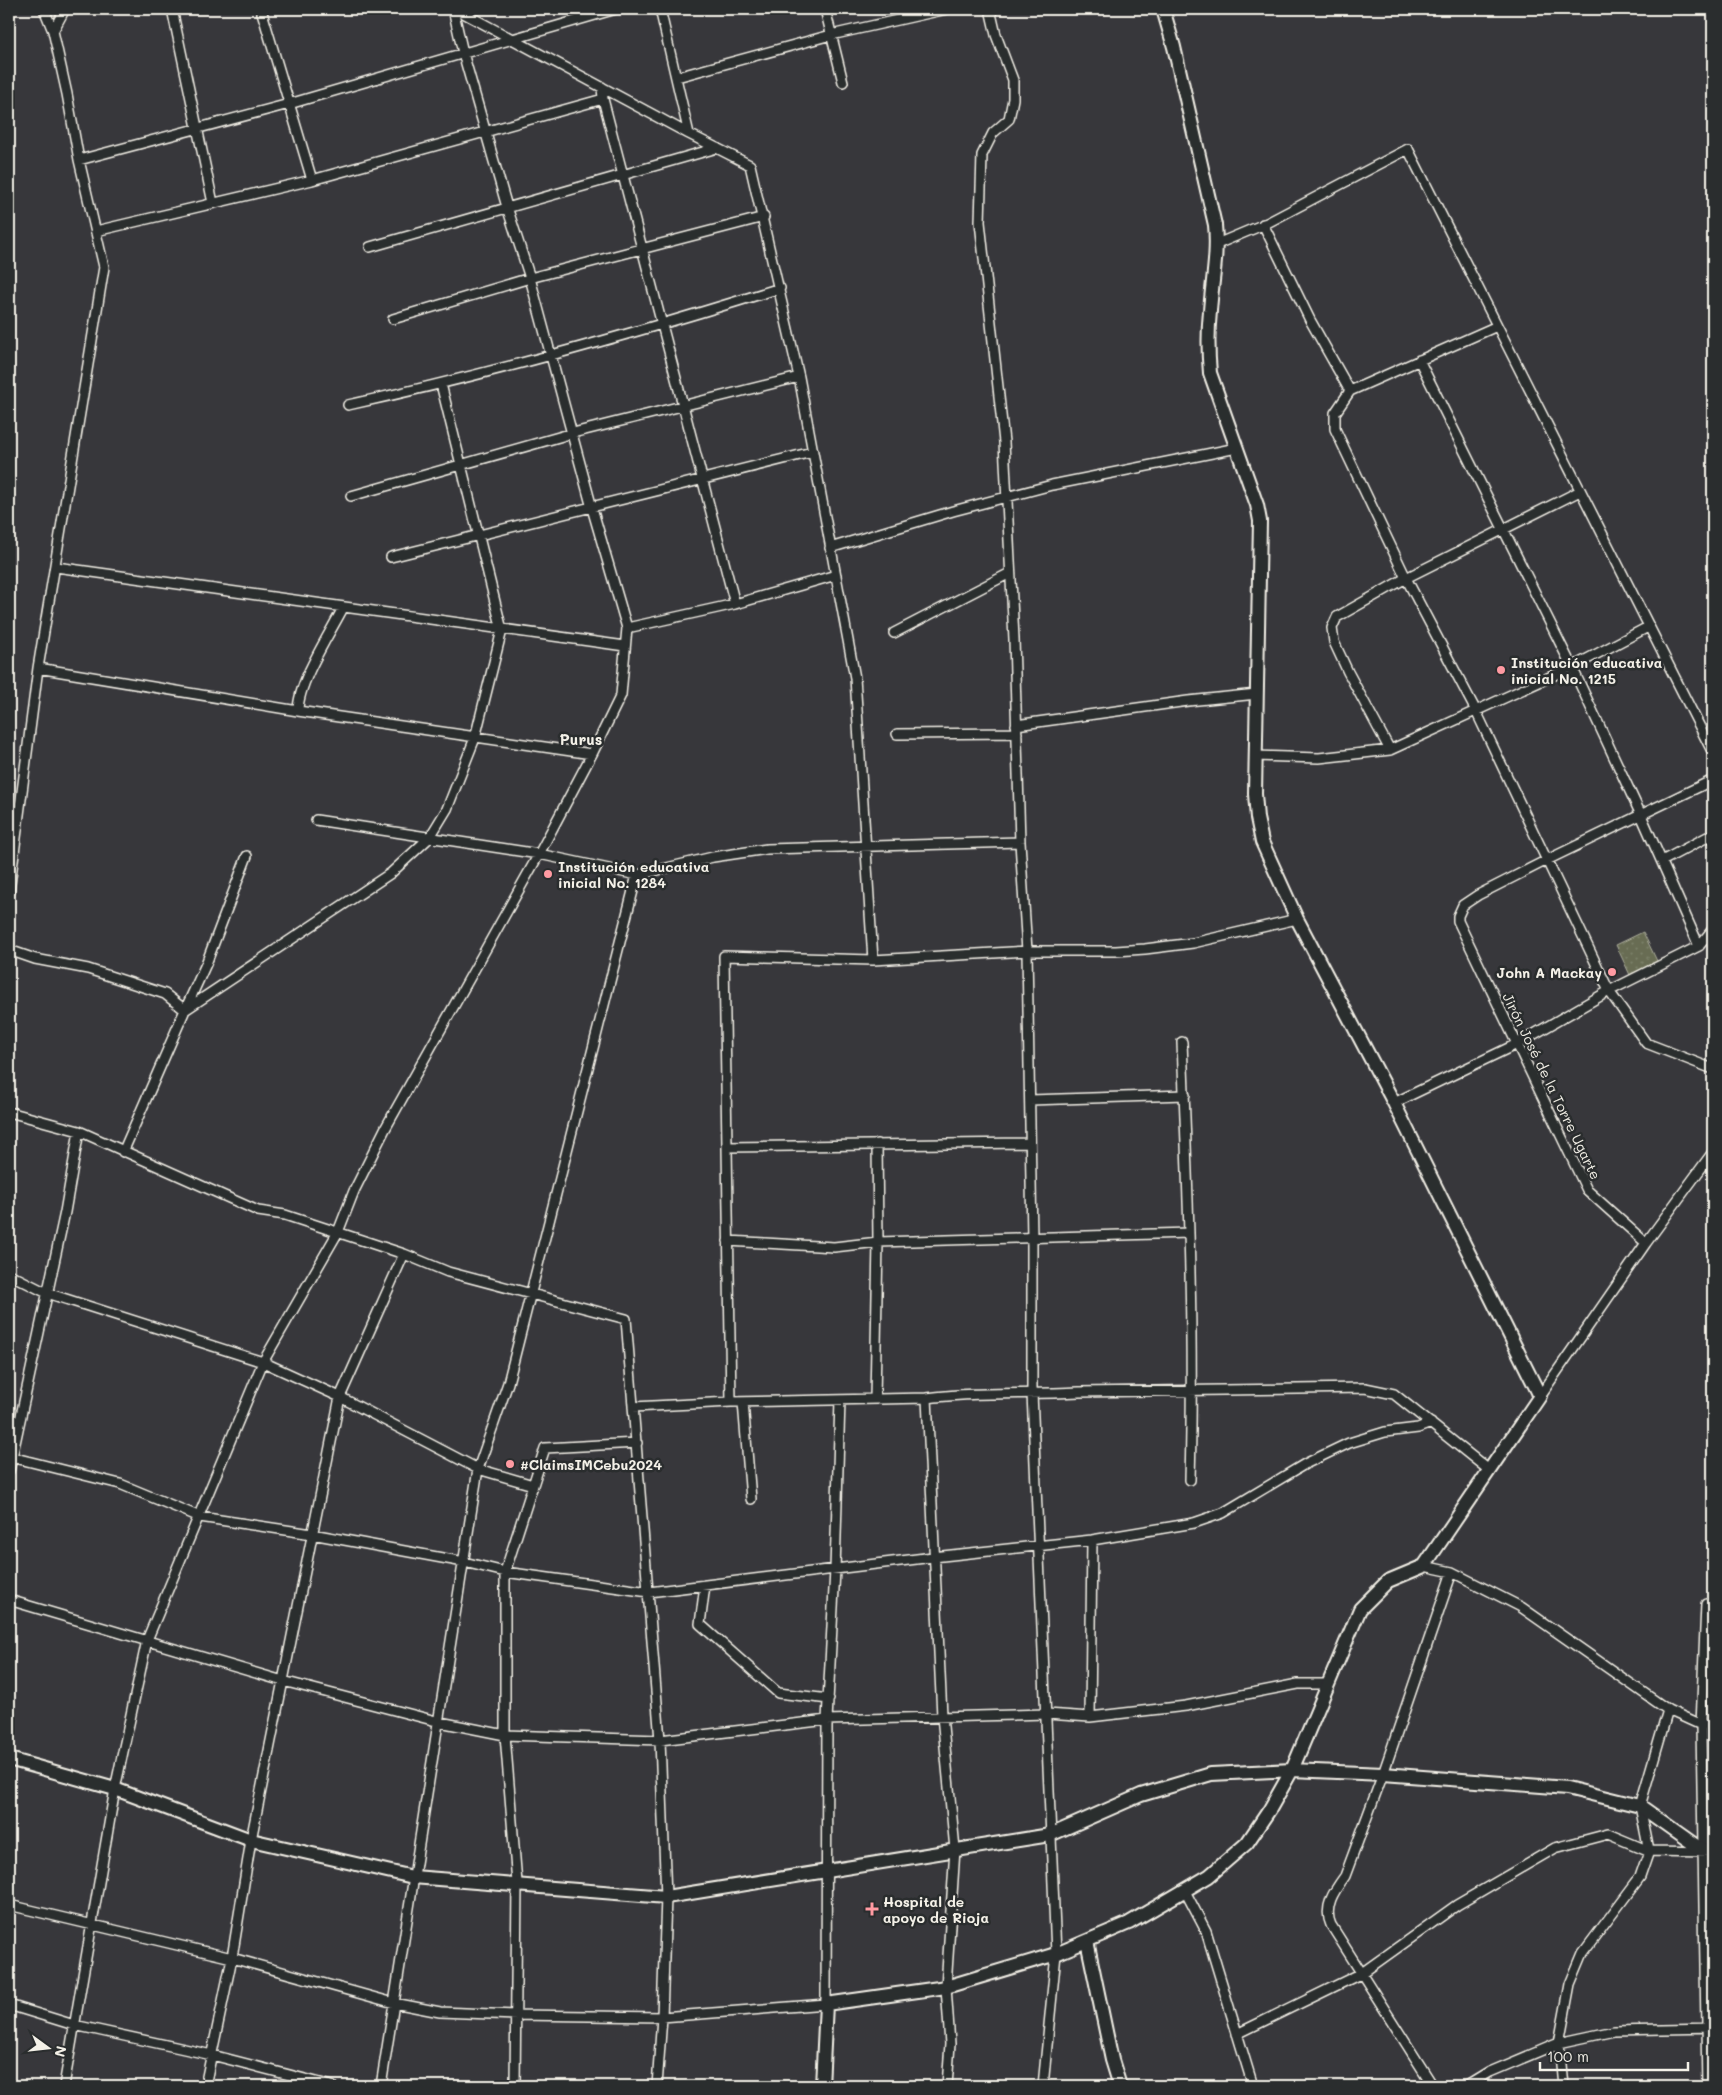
<svg xmlns="http://www.w3.org/2000/svg" width="1722" height="2095" font-family="Mali,sans-serif">
<style>
.park{fill:url(#park-dots);stroke:#aeae9d}
.lines{fill:none;stroke-linecap:round;stroke-linejoin:round}
.street-casing{stroke:#f4f1e8;stroke-width:12}
.secondary-casing{stroke:#f4f1e8;stroke-width:16}
.street{stroke:#2a2d2e;stroke-width:9}
.secondary{stroke:#2a2d2e;stroke-width:12}
.poi-dot{fill:#ff9aa2;stroke:#2a2d2e;stroke-width:2}
.labels{text-anchor:middle;dominant-baseline:central;stroke-width:5;stroke-linejoin:round;paint-order:stroke}
.poi-label{font-size:14px;font-weight:bold;fill:#f4f1e8;stroke:#2a2d2e;text-anchor:start}
.street-label{font-size:14px;fill:#f4f1e8;stroke:#2a2d2e}
.neighbourhood-label{font-size:15px;font-weight:bold;fill:#f4f1e8;stroke:#2a2d2e}
</style>
<defs>
<pattern id="park-dots" width="8" height="8" patternUnits="userSpaceOnUse" patternTransform="scale(1.25)"><rect width="8" height="8" fill="#676c52"/><path d="M2 2h.1M6 6h.1" fill="none" stroke="#7d816b" stroke-width="1.8" stroke-linecap="round"/></pattern>
</defs>
<rect width="100%" height="100%" fill="#37373b"/>
<filter id="ink" filterUnits="userSpaceOnUse"><feTurbulence type="fractalNoise" baseFrequency=".02" numOctaves="2"/><feDisplacementMap in="SourceGraphic" scale="10" xChannelSelector="R" yChannelSelector="G"/><feConvolveMatrix kernelMatrix="1 2 1 2 8 2 1 2 1" color-interpolation-filters="sRGB"/></filter>
<g filter="url(#ink)">
<!-- park -->
<path class="park" d="M1643,932L1657,961L1630,975L1616,945Z"/>
<g class="lines">
<defs>
<path id="street" d="M172,9L213,203
M261,9L312,180
M456,9L689,134L750,165L799,377L855,678L873,960L1027,951H1116L1145,949L1193,943L1297,919
M660,9L689,134
M825,9L843,82
M990,9L996,35L1013,80V99L1009,119L993,133L982,155L980,222L1004,442L1014,639L1020,842L1027,951L1032,1238V1393L1056,1954L1043,2086
M53,31L65,9
M677,77L831,35L947,9
M602,87L603,99L735,604
M79,160L289,104L616,9
M1263,224L1310,320L1350,391L1335,413V429L1406,578L1476,711L1609,991L1646,1043L1713,1069
M96,231L312,180L603,99
M1217,244L1267,223L1408,149L1713,753
M370,247L717,148
M393,319L530,278L764,217
M1350,391L1497,326
M348,405C494,373 637,333 780,288
M351,496L573,433L799,377
M830,548L953,511L1052,485L1237,448
M391,557L812,452
M56,567L625,646
M627,628L735,604L836,575
M894,633L1010,573
M38,668L298,711L592,754
M298,711C298,682 329,635 343,608
M1016,725L1188,701L1257,694
M897,734L1017,733
M1390,750L1348,672L1334,642L1332,628L1337,617L1406,578L1580,491
M1255,756L1319,758L1390,750L1572,667L1648,627
M316,820L539,854L637,875L713,857L767,849L1020,842
M1662,861L1713,834
M9,892L38,668L104,267L79,160L67,94L53,31L44,9
M1699,946L1713,929
M9,950L35,959L88,969L165,994L185,1010L206,964L247,856
M1182,1042C1188,1188 1194,1334 1190,1480
M1030,1100L1185,1095
M1394,1103L1517,1044L1609,991L1699,946L1641,815L1572,667L1419,360
M9,1112L79,1131L258,1211L285,1215L404,1254L448,1272L626,1319L660,1740L666,1897L662,2017L657,2086
M727,1147L1029,1143
M123,1152L185,1010L391,873L430,837L447,809L475,738L502,630L441,384
M728,1241L834,1247L878,1242L1189,1233
M1646,1243L1587,1190L1458,921V916L1463,905L1478,895L1547,860L1713,780
M9,1274L47,1293L263,1362L340,1397L478,1469L533,1485
M1540,1396L1646,1243L1713,1152
M927,1398L942,1716L955,1849L946,1987L950,2044L947,2086
M875,1399L878,1242L877,1144
M731,1402L724,956L873,960
M743,1402L751,1499
M633,1407L731,1402L927,1398C977,1391 1028,1395 1079,1392L1365,1388L1394,1394L1490,1471
M9,1454L11,1457L120,1484L200,1517L312,1534L464,1562L505,1572L649,1592L933,1557L1092,1540L1194,1523L1223,1513L1305,1464L1349,1443L1385,1432L1418,1428L1431,1423
M9,1471L65,1212L79,1131
M1424,1566L1452,1572L1521,1607L1668,1710L1640,1806L1649,1851L1640,1877L1583,1953L1570,1984L1559,2043L1563,2086
M705,1585L700,1624L778,1693L829,1699
M9,1600L283,1681L440,1722L505,1735L660,1740L827,1720L1047,1714L1090,1717L1186,1706L1298,1684H1328
M1706,1604L1701,1725L1707,2086
M1668,1710L1701,1725L1713,1724
M1090,1717L1092,1540
M1185,1891L1206,1931L1253,2086
M9,1905L232,1958L394,2003L440,2012L517,2015L662,2017L826,2004L827,1720L835,1570L840,1400
M9,2005L74,2025L212,2055L332,2086
M1237,2034L1362,1973L1457,1905L1555,1848L1608,1834L1649,1851L1713,1852
M64,2086L115,1789L147,1640L263,1362L338,1232L354,1191L385,1129L539,854L592,754L621,695L627,628L592,508L530,278L507,207L463,53L453,9
M205,2086L232,1958L251,1840L340,1397L404,1254
M381,2086L478,1469L508,1383L637,875
M515,2086L517,1883L505,1735V1572L545,1448L637,1443
M1433,2086L1331,1925C1323,1907 1334,1891 1345,1876L1383,1774L1452,1572
M1467,2086L1490,2072L1559,2043L1614,2031L1713,2029"/>
<path id="secondary" d="M9,1759L115,1789L251,1840L413,1877L666,1897L1050,1835L1141,1795L1211,1774L1292,1770L1383,1774L1567,1788L1640,1806L1702,1850
M1087,1941L1112,2060L1120,2086
M822,2086L826,2004L946,1987L1056,1954L1129,1923L1209,1876L1247,1843L1270,1809L1292,1770L1360,1609L1388,1581L1424,1566L1540,1396L1394,1103L1297,919L1262,842L1257,818L1255,794L1260,521L1257,505L1210,373C1208,352 1208,331 1210,311C1212,282 1218,254 1215,225L1174,47L1163,9"/>
</defs>
<!-- street casing -->
<use href="#street" class="street-casing"/>
<!-- secondary casing -->
<use href="#secondary" class="secondary-casing"/>
<!-- street -->
<use href="#street" class="street"/>
<!-- secondary -->
<use href="#secondary" class="secondary"/>
</g>
</g>
<!-- markers -->
<g class="poi-dot">
<circle cx="1501" cy="670" r="5"/>
<circle cx="548" cy="874" r="5"/>
<circle cx="1612" cy="972" r="5"/>
<circle cx="510" cy="1464" r="5"/>
<path d="M869.5 1901.5h5v5h5v5h-5v5h-5v-5h-5v-5h5z"/>
</g>
<g class="labels">
<!-- poi labels -->
<g class="poi-label">
<text x="1511" y="662">Institución educativa<tspan x="1511" dy="16">inicial No. 1215</tspan></text>
<text x="558" y="866">Institución educativa<tspan x="558" dy="16">inicial No. 1284</tspan></text>
<text x="1602" y="972" text-anchor="end">John A Mackay</text>
<text x="520" y="1464">#ClaimsIMCebu2024</text>
<text x="883" y="1901">Hospital de<tspan x="883" dy="16">apoyo de Rioja</tspan></text>
</g>
<!-- street labels -->
<g class="street-label">
<text transform="translate(1552 1086) rotate(64)">Jirón José de la Torre Ugarte</text>
</g>
<!-- neighbourhood labels -->
<g class="neighbourhood-label">
<text x="581" y="739">Purus</text>
</g>
</g>
<!-- margin -->
<rect width="1722" height="2095" fill="none" stroke="#2a2d2e" stroke-width="30"/>
<rect x="15" y="15" width="1692" height="2065" fill="none" stroke="#f4f1e8" stroke-width="2" filter="url(#ink)"/>
<!-- north arrow -->
<g transform="translate(48 2048) rotate(105)" stroke="#2a2d2e" stroke-width="4" paint-order="stroke">
<path d="M0-4L9 19L0 12L-9 19Z" fill="#f4f1e8"/>
<text y="-8" font-size="14" font-weight="bold" text-anchor="middle" fill="#f4f1e8">N</text>
</g>
<!-- scale -->
<path d="M1540 2062v8h148v-8" fill="none" stroke="#f4f1e8" stroke-width="2.5"/>
<text x="1547" y="2062" font-size="15" fill="#f4f1e8" stroke="#2a2d2e" stroke-width="4" paint-order="stroke">100 m</text>
</svg>
